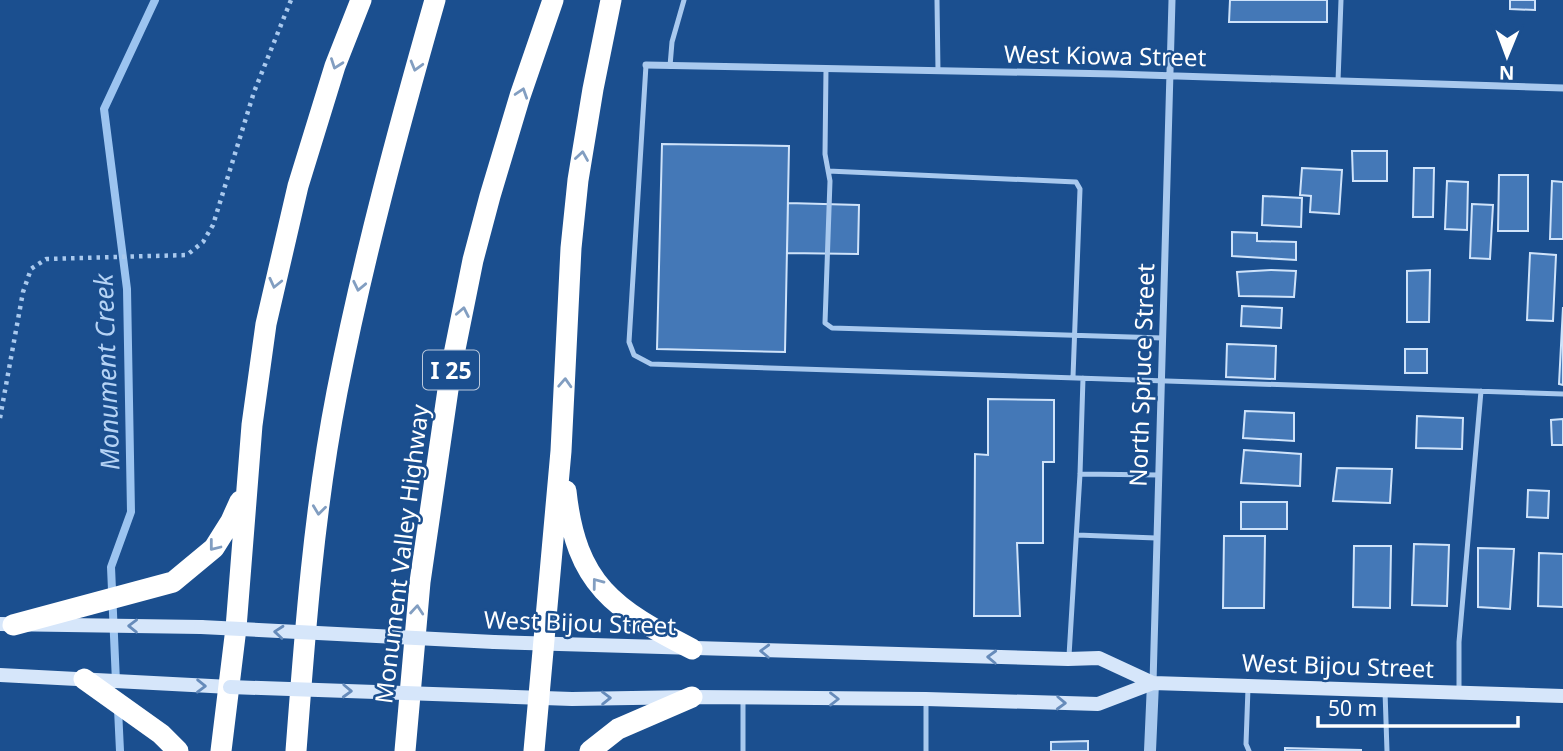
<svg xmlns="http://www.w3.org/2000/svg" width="1563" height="751" font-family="'Noto Sans',sans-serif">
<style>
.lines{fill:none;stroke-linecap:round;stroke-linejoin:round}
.stream{stroke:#9cc4f0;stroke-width:8}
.building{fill:#4478b7;stroke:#cfe3fa;stroke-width:2}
.path{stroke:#a9c9ee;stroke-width:4.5;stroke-dasharray:3.5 5;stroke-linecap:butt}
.service{stroke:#a9c9ee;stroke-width:5}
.minor{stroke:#a9c9ee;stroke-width:7}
.tertiary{stroke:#a9c9ee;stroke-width:12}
.secondary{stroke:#d6e6fa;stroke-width:14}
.motorway{stroke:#fff;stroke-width:21}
.secondary-bridge{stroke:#d6e6fa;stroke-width:14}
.oneway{stroke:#829ec1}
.oneway2{stroke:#668bba}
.labels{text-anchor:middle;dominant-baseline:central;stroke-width:5;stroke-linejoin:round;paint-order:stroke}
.shield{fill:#1b4f8f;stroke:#bbcadd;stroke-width:2}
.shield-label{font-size:23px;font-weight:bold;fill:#fff}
.street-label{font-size:24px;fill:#fff;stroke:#1b4f8f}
.water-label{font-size:26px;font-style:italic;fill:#b5d3f5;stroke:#1b4f8f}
</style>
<rect width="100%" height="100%" fill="#1b4f8f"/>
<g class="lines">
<!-- stream -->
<path class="stream" d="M116,682L111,567L131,512L127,289L104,109L155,0
M118,709L120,751"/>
</g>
<!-- building -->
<path class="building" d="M1230,0H1327V22H1229Z
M1510,0H1535V10L1510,9Z
M662,144L789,146L785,352L657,349Z
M1352,151H1387V181H1353Z
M1302,168L1342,170L1339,214L1310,212L1311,196L1300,195Z
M1414,168H1434L1433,217H1413Z
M1499,175H1528V231H1498Z
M1447,181L1468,182L1467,230L1445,229Z
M1552,181L1563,182V239H1550Z
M1263,196L1302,198L1301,227L1262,225Z
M788,203L859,205L858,254L787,253Z
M1472,204L1493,205L1490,259L1470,258Z
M1232,232L1257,233V241L1296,242V260L1232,256Z
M1530,253L1556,255L1553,321L1527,320Z
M1271,270L1296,271L1294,297L1239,296L1237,272Z
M1430,270L1429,322H1407V271Z
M1242,306L1282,308L1281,328L1241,326Z
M1563,307V385L1559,384Z
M1227,344L1276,346L1275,379L1226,377Z
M1405,349H1427V373H1405Z
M988,399L1054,400V462H1043V543H1017L1020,616H974L975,454L988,455Z
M1245,411L1294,413V441L1243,438Z
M1417,416L1463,418L1462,449L1416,448Z
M1563,419V445H1552L1551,420Z
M1244,450L1301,454L1300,486L1241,483Z
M1337,468L1392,469L1390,503L1333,501Z
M1528,490L1549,491L1548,518L1527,517Z
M1241,502H1287V529H1241Z
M1224,536H1265L1264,608H1223Z
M1414,544L1449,545L1447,606L1412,605Z
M1354,546H1391L1390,608L1353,607Z
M1478,548L1514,549L1510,609L1478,607Z
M1539,553L1563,554V607L1538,606Z
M1088,741V751H1051V742Z
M1285,748L1361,750V751H1285Z"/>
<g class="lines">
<!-- path -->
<path class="path" d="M0,418L23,292L31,269L46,259L187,255L203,242L213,225L254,92L291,0"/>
<!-- service -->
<path class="service" d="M937,0L938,71
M646,65L629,342L634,355L651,364L1563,394
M670,66L672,42L684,0
M826,69L825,154L830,181L825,323L832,328L1163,338
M1338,81L1341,0
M828,171L1076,182L1080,189L1073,377
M1080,474L1159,475
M1077,535L1156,538
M1069,656L1080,474L1083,378
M1248,688L1246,744L1249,751
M1385,691L1387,751
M1459,692V642L1481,391
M926,702V751
M743,751V698"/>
<!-- minor -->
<path class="minor" d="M646,65L1114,74L1563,88
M1153,683L1172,0"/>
<!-- tertiary -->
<path class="tertiary" d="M1150,751L1153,683"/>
<!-- secondary -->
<path class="secondary" d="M0,624L201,627
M494,642L1068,659L1099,658L1153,683
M0,675L230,687
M490,696L572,699L692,697L926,699L1098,704L1153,683L1563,696"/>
<!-- motorway -->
<path class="motorway" d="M566,491C576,585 614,609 692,649
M13,625L173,582L214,548L231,521L240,501
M84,679L161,734L178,751
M221,751L236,628L252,425L266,324L298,186L335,66L361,0
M296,751C305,631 314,510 337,392C363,259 398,130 435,0
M405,751L420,582L451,369L473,260L490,196L520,96L553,0
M534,751L561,451L571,248L578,180L593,89L611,0
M590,751L618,729L692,697"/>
<!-- secondary-bridge -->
<path class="secondary-bridge" d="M201,627L494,642
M230,687L490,696"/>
</g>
<!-- one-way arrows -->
<defs><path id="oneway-chevron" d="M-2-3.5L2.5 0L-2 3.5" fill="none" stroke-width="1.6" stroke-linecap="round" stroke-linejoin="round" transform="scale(1.75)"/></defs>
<g class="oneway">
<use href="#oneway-chevron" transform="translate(336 64) rotate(110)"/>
<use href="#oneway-chevron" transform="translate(416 66) rotate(106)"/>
<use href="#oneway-chevron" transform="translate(522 93) rotate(-72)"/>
<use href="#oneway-chevron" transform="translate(582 156) rotate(-81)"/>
<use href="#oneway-chevron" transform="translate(275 283) rotate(103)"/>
<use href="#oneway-chevron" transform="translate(359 286) rotate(102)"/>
<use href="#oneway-chevron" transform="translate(463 312) rotate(-79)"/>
<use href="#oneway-chevron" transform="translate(565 383) rotate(-87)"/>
<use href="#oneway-chevron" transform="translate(319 510) rotate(97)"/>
<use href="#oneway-chevron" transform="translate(214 546) rotate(128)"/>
<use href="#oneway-chevron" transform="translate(597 583) rotate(-127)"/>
<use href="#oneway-chevron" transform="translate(417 610) rotate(-85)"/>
</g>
<g class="oneway2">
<use href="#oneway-chevron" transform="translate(133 626) rotate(-179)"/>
<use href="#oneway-chevron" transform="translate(279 632) rotate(-175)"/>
<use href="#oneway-chevron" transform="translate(765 651) rotate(-178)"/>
<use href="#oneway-chevron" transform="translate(992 657) rotate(-178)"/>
<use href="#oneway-chevron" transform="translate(201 686) rotate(1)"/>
<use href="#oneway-chevron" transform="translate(347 691) rotate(2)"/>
<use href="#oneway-chevron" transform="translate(606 698) rotate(-1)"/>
<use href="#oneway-chevron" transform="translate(834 699)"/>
<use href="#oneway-chevron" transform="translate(1061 703) rotate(2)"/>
</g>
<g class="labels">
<!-- shield labels -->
<rect class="shield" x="423" y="350.5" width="56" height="39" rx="5"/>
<g class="shield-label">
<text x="451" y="370">I 25</text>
</g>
<!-- street labels -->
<g class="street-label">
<text transform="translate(1105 55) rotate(1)">West Kiowa Street</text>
<text transform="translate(1141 375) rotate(-88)">North Spruce Street</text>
<text transform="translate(401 554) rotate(-83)">Monument Valley Highway</text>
<text transform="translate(580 622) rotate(2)">West Bijou Street</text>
<text transform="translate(1338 665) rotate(2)">West Bijou Street</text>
</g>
<!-- water labels -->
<g class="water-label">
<text transform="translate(106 372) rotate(-92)">Monument Creek</text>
</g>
</g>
<!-- north arrow -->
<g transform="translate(1507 56) rotate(181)" stroke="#1b4f8f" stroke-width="5" paint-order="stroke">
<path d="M0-5L12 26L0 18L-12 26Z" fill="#ffffff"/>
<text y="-10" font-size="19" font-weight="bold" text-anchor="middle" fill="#ffffff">N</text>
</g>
<!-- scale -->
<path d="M1318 716v10h200v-10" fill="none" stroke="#ffffff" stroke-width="3.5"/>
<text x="1328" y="716" font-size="21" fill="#ffffff" stroke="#1b4f8f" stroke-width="5" paint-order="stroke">50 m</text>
</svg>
